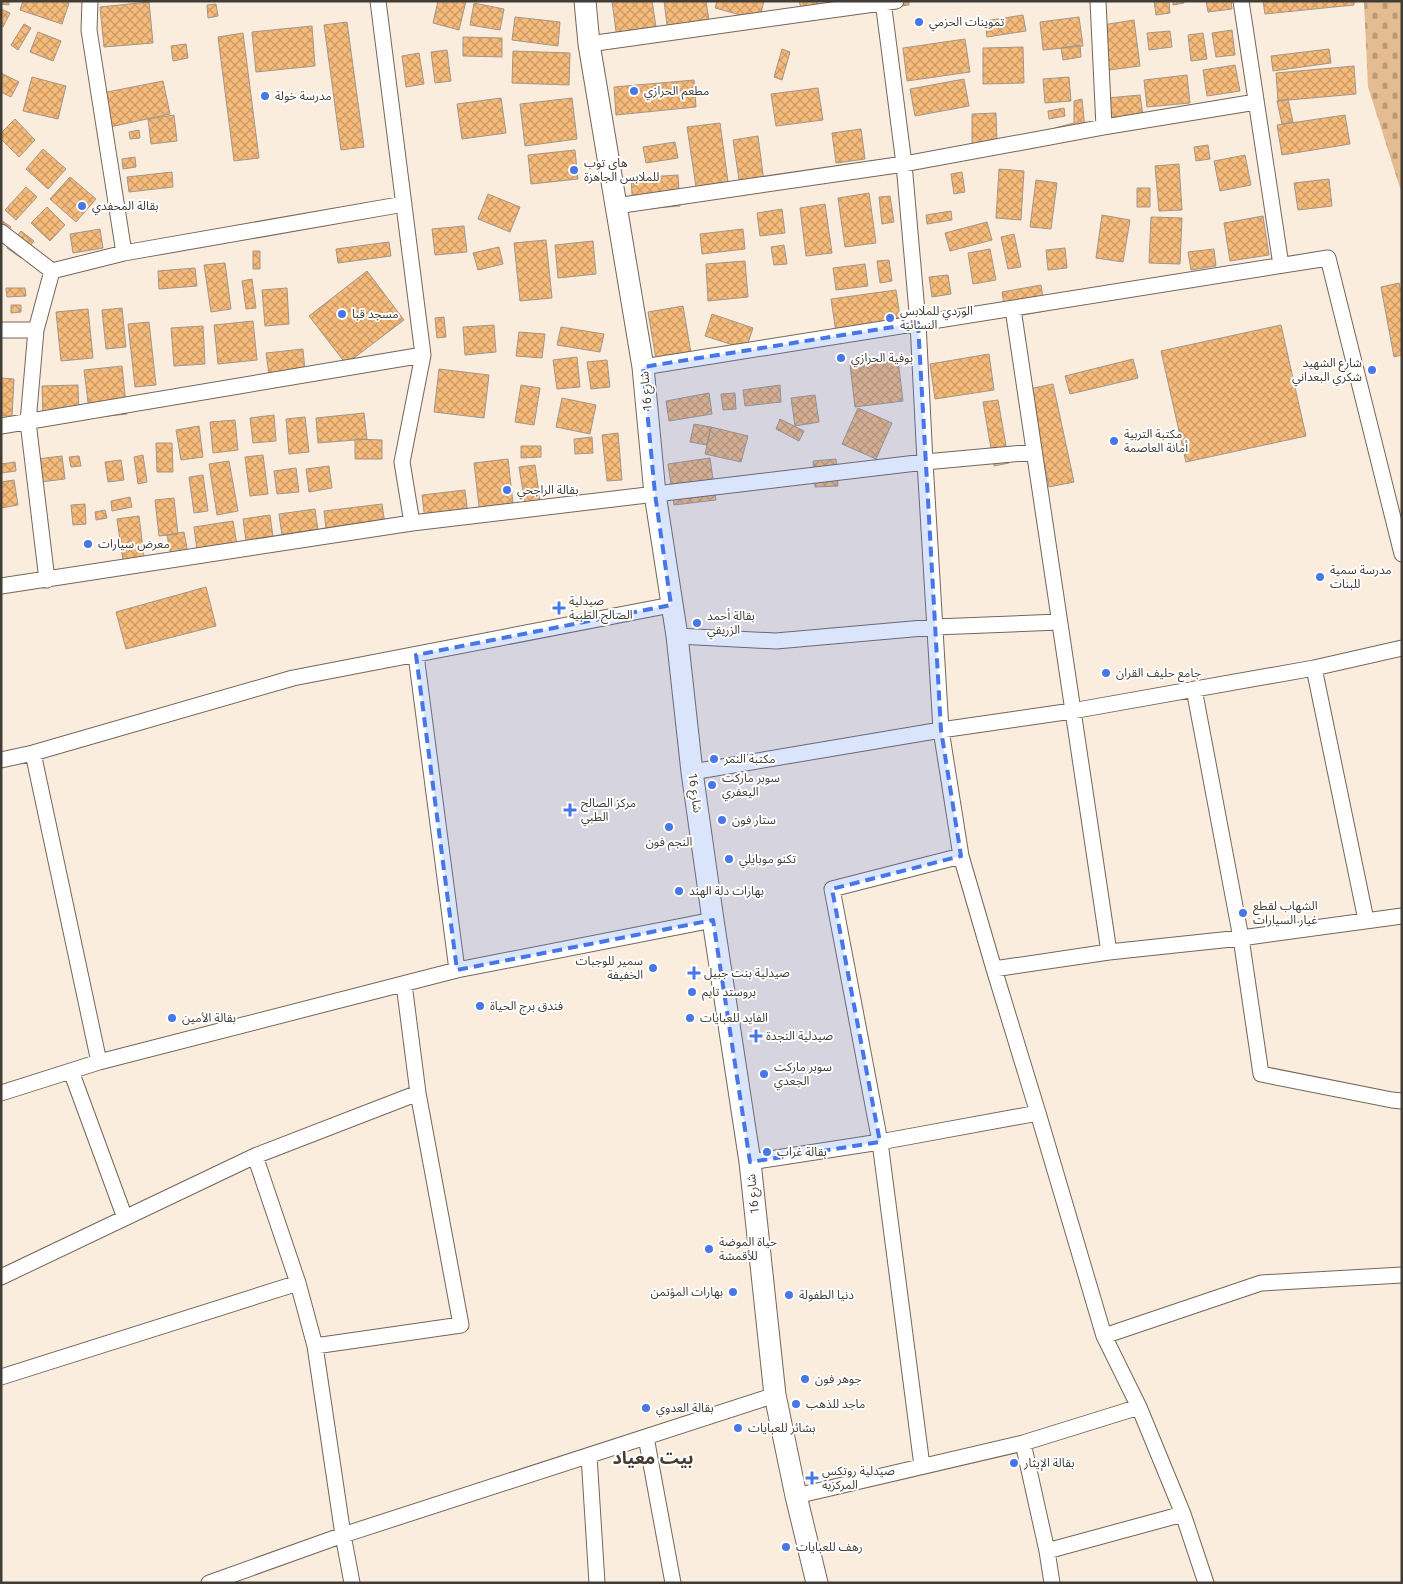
<svg xmlns="http://www.w3.org/2000/svg" width="1403" height="1584" font-family="Roboto,'Noto Sans Arabic',sans-serif">
<style>
.cemetery{fill:url(#cemetery-stones)}
.building{fill:url(#building-cross-hatch);stroke:#a49689}
.lines{fill:none;stroke-linecap:round;stroke-linejoin:round}
.street-casing{stroke:#73665a;stroke-width:17}
.secondary-casing{stroke:#73665a;stroke-width:23}
.street{stroke:#fff;stroke-width:15}
.secondary{stroke:#fff;stroke-width:21}
.marked{fill:#4776e8;fill-opacity:0.2;stroke:#4776e8;stroke-width:4;stroke-dasharray:10 6;stroke-linejoin:round}
.poi-dot{fill:#4776e8;stroke:#fff;stroke-width:2}
.labels{text-anchor:middle;dominant-baseline:central;stroke-width:4;stroke-linejoin:round;paint-order:stroke}
.poi-label{font-size:12px;fill:#413c36;stroke:#fff;text-anchor:start}
.street-label{font-size:12px;fill:#413c36;stroke:#fff}
.district-label{font-size:18px;font-weight:bold;fill:#473c30;stroke:#fff}
</style>
<defs>
<pattern id="cemetery-stones" width="16" height="16" patternUnits="userSpaceOnUse" patternTransform="scale(1.25)"><rect width="16" height="16" fill="#e5bc92"/><path d="M2 7V4a2 2 0 0 1 4 0v3zM10 15v-3a2 2 0 0 1 4 0v3z" fill="#bb9a78"/></pattern>
<pattern id="building-cross-hatch" width="8" height="8" patternUnits="userSpaceOnUse" patternTransform="scale(1.25)"><rect width="8" height="8" fill="#f6bb7b"/><path d="M0 0l8 8M0 8l8-8" fill="none" stroke="#c99966"/></pattern>
</defs>
<rect width="100%" height="100%" fill="#fbedde"/>
<!-- cemetery -->
<path class="cemetery" d="M1364,1H1402V194L1368,87Z"/>
<!-- building -->
<path class="building" d="M1,1H9V5L1,4Z
M23,1H64L69,3L62,24L20,10Z
M438,1H466L459,30L433,23Z
M612,1H652L657,33L617,39Z
M664,1H706L710,27L668,33Z
M717,1H764L759,20L715,8Z
M799,1H817L818,4L801,8Z
M884,1H909V5L884,8Z
M1154,1H1169L1170,13L1156,15Z
M1173,1H1184V3L1173,5Z
M1206,1H1231L1232,9L1208,12Z
M1263,1H1354V5L1265,14Z
M149,2L153,43L104,47L100,7Z
M474,3L504,9L500,30L470,25Z
M216,4L218,16L208,18L207,5Z
M1,9L10,13L3,27L1,26Z
M1023,15L1026,31L987,37L985,21Z
M515,17L560,22L558,46L512,40Z
M1079,17L1083,46L1043,50L1040,22Z
M1134,20L1140,66L1109,70L1102,25Z
M347,22L364,147L341,150L324,25Z
M24,24L31,28L18,50L11,45Z
M312,26L315,66L256,72L252,32Z
M1232,30L1235,55L1216,57L1212,33Z
M1170,31L1172,47L1149,50L1147,33Z
M38,32L61,41L53,61L30,52Z
M243,33L259,158L234,161L218,37Z
M1203,33L1207,59L1191,61L1188,35Z
M463,37L502,38V57L463,56Z
M965,39L970,72L907,81L903,48Z
M186,44L188,58L173,61L171,46Z
M1080,45L1081,57L1063,60L1061,48Z
M1023,47L1024,83L983,84V48Z
M782,49L790,52L782,80L774,77Z
M1329,49L1331,63L1273,71L1271,56Z
M447,50L451,81L435,83L431,52Z
M513,51L570,53L569,85L512,83Z
M419,53L424,84L406,87L402,56Z
M1235,65L1240,91L1207,96L1203,70Z
M1354,66L1356,94L1278,101L1276,73Z
M1,73L19,82L11,97L1,92Z
M1187,75L1190,103L1147,107L1144,80Z
M32,77L66,86L58,119L23,111Z
M1069,77L1071,101L1045,103L1043,79Z
M964,79L969,106L915,116L910,89Z
M694,80L696,107L616,115L614,87Z
M163,81L170,114L110,127L102,93Z
M818,88L823,120L776,126L771,94Z
M1140,95L1144,122L1110,126L1107,98Z
M501,98L506,133L462,139L457,104Z
M572,98L577,139L525,146L520,104Z
M1082,99L1085,129L1055,135V128L1074,123V101Z
M1288,99L1293,122L1282,124L1277,101Z
M1064,108L1065,116L1049,119L1048,111Z
M996,113L997,145H972V114Z
M174,115L177,141L151,144L148,119Z
M1345,115L1350,144L1282,155L1277,125Z
M15,119L35,140L19,157L1,139V133Z
M720,123L728,182L696,187L687,127Z
M861,129L865,159L836,163L832,133Z
M139,130L140,138L130,139L129,132Z
M758,136L764,182L740,186L733,140Z
M675,142L678,158L646,163L643,147Z
M1208,145L1210,159L1196,161L1194,147Z
M43,149L66,169L48,189L26,169Z
M575,150L578,179L531,184L528,155Z
M1245,155L1251,185L1220,191L1214,161Z
M135,157L136,167L123,169L122,159Z
M1179,164L1182,210L1159,211L1155,166Z
M999,169L1024,171L1021,220L996,218Z
M172,172L173,187L129,192L127,177Z
M962,172L965,192L954,194L951,174Z
M678,175L680,206L633,210L631,178Z
M70,177L96,199L76,222L50,199Z
M1329,179L1332,206L1298,210L1294,183Z
M1036,180L1057,183L1051,229L1030,227Z
M26,187L37,197L16,220L5,210Z
M1137,188H1150V207H1137Z
M869,193L876,243L845,247L838,198Z
M488,194L520,207L510,232L478,219Z
M890,196L894,222L882,224L879,197Z
M825,204L832,253L806,256L800,208Z
M47,207L65,225L50,241L31,223Z
M782,209L785,233L760,236L757,213Z
M951,211L952,220L927,224L926,215Z
M1102,215L1130,220L1123,262L1096,258Z
M1263,216L1269,255L1230,261L1224,223Z
M1151,217L1182,218L1180,264L1149,263Z
M1,220L11,227L6,234L1,230Z
M987,222L992,240L950,251L945,233Z
M464,226L467,252L435,255L432,229Z
M100,229L103,248L73,253L70,234Z
M743,229L745,249L702,254L700,234Z
M21,231L34,241L21,258L7,248Z
M1014,234L1021,267L1008,269L1001,237Z
M546,240L552,298L520,301L514,243Z
M593,241L596,274L558,278L555,245Z
M389,242L391,256L338,263L336,249Z
M784,245L787,264L774,265L771,247Z
M499,247L503,264L478,270L473,253Z
M1065,248L1067,268L1048,270L1046,250Z
M990,249L996,280L973,284L968,253Z
M1214,249L1216,266L1191,270L1188,252Z
M253,251H260V269H253Z
M889,260L892,281L880,283L877,261Z
M745,261L748,297L708,301L706,264Z
M225,263L231,309L211,312L204,265Z
M865,264L868,286L836,290L833,268Z
M195,268L197,286L159,289L158,271Z
M367,271L404,320L346,364L309,316Z
M948,275L951,294L932,297L929,277Z
M252,279L256,308L246,309L242,281Z
M1399,283L1402,296V355L1394,357L1381,287Z
M1041,285L1045,311L1006,318L1002,292Z
M6,288H25L26,296L7,297Z
M287,288L289,324L265,326L262,290Z
M896,290L902,330L837,339L831,299Z
M11,305H21V312L11,313Z
M683,306L692,359L657,365L648,312Z
M122,308L126,347L106,349L102,310Z
M88,309L93,358L61,361L56,312Z
M712,314L753,328L746,349L705,336Z
M444,317L446,337L437,338L435,318Z
M253,321L257,360L218,364L214,325Z
M149,322L156,385L135,387L128,324Z
M494,325L496,352L465,355L463,327Z
M1281,325L1306,436L1186,462L1161,351Z
M203,326L205,364L174,366L171,328Z
M561,327L604,334L600,352L557,345Z
M519,332L545,334L542,358L516,356Z
M303,349L305,371L269,375L266,353Z
M989,354L994,390L935,399L930,364Z
M577,357L580,387L557,389L553,360Z
M898,359L903,401L855,407L850,365Z
M1133,359L1138,378L1070,394L1065,376Z
M607,360L610,387L591,389L587,362Z
M122,366L127,414L90,418L84,370Z
M439,369L489,375L484,418L434,412Z
M1,378L14,379L12,416H1Z
M1053,384L1074,482L1049,487L1029,389Z
M78,385L79,419H43L42,386Z
M521,385L540,388L534,425L515,422Z
M780,385L781,402L745,406L743,390Z
M709,393L712,414L669,421L666,401Z
M735,393L736,409L723,410L721,394Z
M815,395L819,422L795,426L791,398Z
M562,398L596,405L590,434L556,427Z
M998,400L1009,463L994,466L983,402Z
M858,408L892,423L876,459L842,444Z
M364,413L367,439L318,443L316,418Z
M274,415L276,441L253,443L250,418Z
M305,417L309,452L289,454L286,419Z
M780,419L804,431L799,441L776,429Z
M235,420L238,450L213,453L210,422Z
M694,424L711,427L707,445L690,442Z
M199,426L203,457L181,460L176,430Z
M711,427L748,436L741,462L705,454Z
M618,433L622,480L607,481L602,435Z
M592,437L593,453L575,454L574,439Z
M355,439L382,440V459H355Z
M156,443H172L173,472H157Z
M521,446H541V457L521,458Z
M143,455L147,482L138,484L134,457Z
M263,455L268,494L250,496L245,457Z
M62,456L65,479L40,482L37,459Z
M79,456L81,466L71,467L69,457Z
M710,458L716,500L674,505L668,464Z
M508,459L514,512L480,515L474,463Z
M836,459L838,486L815,487L813,461Z
M121,460L124,480L108,482L105,462Z
M229,461L238,511L217,515L209,464Z
M15,462L16,471L1,473V464Z
M535,465L540,501L525,503L519,467Z
M329,466L332,488L309,492L306,469Z
M296,468L299,492L277,494L274,471Z
M203,475L208,511L194,513L189,477Z
M14,480L18,505L1,508V482Z
M465,490L469,523L426,528L422,495Z
M130,497L132,507L112,511L111,501Z
M174,498L178,534L159,536L155,500Z
M85,504L86,524L73,525L71,505Z
M382,504L386,531L327,538L324,511Z
M315,509L319,538L283,543L279,514Z
M105,510L107,518L96,520L95,512Z
M270,515L274,544L247,548L243,519Z
M139,516L145,565L124,568L117,519Z
M233,521L237,545L197,551L194,527Z
M184,532L190,564L173,567L167,535Z
M206,587L216,626L126,649L116,612Z"/>
<g class="lines">
<defs>
<path id="street" d="M90,1L89,30L124,253
M378,1L423,355L402,462L412,523
M883,1L904,164L918,323L925,462L941,730L961,856L994,969L1038,1113
M1098,1L1104,127
M1241,1L1281,265
M589,44L896,1
M616,206L904,164L1104,127L1256,102
M1,232L52,271
M52,271L124,253L404,204
M1013,309L1109,952
M1,330H36
M643,367L1328,258L1402,554
M1,426L423,355
M47,580L28,422L36,330L52,271
M1,586L412,523L925,462L1034,452
M677,636L776,641L935,627L1059,622
M416,655L457,970
M1314,668L1366,920
M1194,689L1241,938L1261,1074L1392,1100L1402,1101
M33,753L99,1062
M1,760L33,753L293,678L671,605
M692,772L941,730L1072,711L1314,668L1402,648
M961,856L832,889L880,1142L1038,1113L1104,1336L1139,1407L1183,1514L1206,1583
M994,969L1109,952L1241,938L1402,916
M71,1071L125,1218
M1,1093L99,1062L457,970L713,920
M255,1156L298,1283L315,1346L343,1535L352,1583
M750,1162L880,1142L922,1466
M1,1277L255,1156L418,1093
M1104,1336L1261,1283L1402,1275
M315,1346L461,1325L418,1093L404,984
M1,1377L298,1283
M646,1437L673,1583
M1023,1443L1047,1551L1052,1583
M589,1456L597,1583
M796,1496L1023,1443L1139,1407
M1047,1551L1183,1514
M209,1583L343,1535L775,1395"/>
<path id="secondary" d="M585,1L589,44L643,367L655,494L677,636L692,772L713,920L750,1162L775,1395L796,1496L817,1583"/>
</defs>
<!-- street casing -->
<use href="#street" class="street-casing"/>
<!-- secondary casing -->
<use href="#secondary" class="secondary-casing"/>
<!-- street -->
<use href="#street" class="street"/>
<!-- secondary -->
<use href="#secondary" class="secondary"/>
</g>
<!-- marked area -->
<path class="marked" d="M918,323L941,730L961,856L832,889L880,1142L750,1162L713,920L457,970L416,655L671,605L655,494L643,367Z"/>
<!-- markers -->
<g class="poi-dot">
<circle cx="919" cy="22" r="5"/>
<circle cx="634" cy="91" r="5"/>
<circle cx="265" cy="96" r="5"/>
<circle cx="574" cy="170" r="5"/>
<circle cx="82" cy="206" r="5"/>
<circle cx="342" cy="314" r="5"/>
<circle cx="890" cy="318" r="5"/>
<circle cx="841" cy="358" r="5"/>
<circle cx="1372" cy="370" r="5"/>
<circle cx="1114" cy="441" r="5"/>
<circle cx="507" cy="490" r="5"/>
<circle cx="88" cy="544" r="5"/>
<circle cx="1320" cy="577" r="5"/>
<path d="M556.5 600.5h5v5h5v5h-5v5h-5v-5h-5v-5h5z"/>
<circle cx="697" cy="623" r="5"/>
<circle cx="1106" cy="673" r="5"/>
<circle cx="714" cy="759" r="5"/>
<circle cx="712" cy="785" r="5"/>
<path d="M567.5 802.5h5v5h5v5h-5v5h-5v-5h-5v-5h5z"/>
<circle cx="722" cy="820" r="5"/>
<circle cx="669" cy="827" r="5"/>
<circle cx="729" cy="859" r="5"/>
<circle cx="679" cy="891" r="5"/>
<circle cx="1243" cy="913" r="5"/>
<circle cx="653" cy="968" r="5"/>
<path d="M691.5 965.5h5v5h5v5h-5v5h-5v-5h-5v-5h5z"/>
<circle cx="692" cy="992" r="5"/>
<circle cx="480" cy="1006" r="5"/>
<circle cx="172" cy="1018" r="5"/>
<circle cx="690" cy="1018" r="5"/>
<path d="M753.5 1028.5h5v5h5v5h-5v5h-5v-5h-5v-5h5z"/>
<circle cx="764" cy="1074" r="5"/>
<circle cx="767" cy="1152" r="5"/>
<circle cx="709" cy="1249" r="5"/>
<circle cx="733" cy="1292" r="5"/>
<circle cx="789" cy="1295" r="5"/>
<circle cx="805" cy="1379" r="5"/>
<circle cx="796" cy="1404" r="5"/>
<circle cx="646" cy="1408" r="5"/>
<circle cx="738" cy="1428" r="5"/>
<circle cx="1014" cy="1463" r="5"/>
<path d="M809.5 1470.5h5v5h5v5h-5v5h-5v-5h-5v-5h5z"/>
<circle cx="786" cy="1547" r="5"/>
</g>
<g class="labels">
<!-- poi labels -->
<g class="poi-label">
<text x="929" y="22">تموينات الحزمي</text>
<text x="644" y="91">مطعم الحرازي</text>
<text x="275" y="96">مدرسة خولة</text>
<text x="584" y="163">هاي توب<tspan x="584" dy="14">للملابس الجاهزة</tspan></text>
<text x="92" y="206">بقالة المحفدي</text>
<text x="900" y="311">الوردي للملابس<tspan x="900" dy="14">النسائية</tspan></text>
<text x="352" y="314">مسجد قبا</text>
<text x="851" y="358">بوفية الحرازي</text>
<text x="1362" y="363" text-anchor="end">شارع الشهيد<tspan x="1362" dy="14">شكري البعداني</tspan></text>
<text x="1124" y="434">مكتبة التربية<tspan x="1124" dy="14">أمانة العاصمة</tspan></text>
<text x="517" y="490">بقالة الراجحي</text>
<text x="98" y="544">معرض سيارات</text>
<text x="1330" y="570">مدرسة سمية<tspan x="1330" dy="14">للبنات</tspan></text>
<text x="569" y="601">صيدلية<tspan x="569" dy="14">الصالح الطبية</tspan></text>
<text x="707" y="616">بقالة أحمد<tspan x="707" dy="14">الزريقي</tspan></text>
<text x="1116" y="673">جامع حليف القران</text>
<text x="724" y="759">مكتبة النمر</text>
<text x="722" y="778">سوبر ماركت<tspan x="722" dy="14">اليعفري</tspan></text>
<text x="581" y="803">مركز الصالح<tspan x="581" dy="14">الطبي</tspan></text>
<text x="732" y="820">ستار فون</text>
<text x="669" y="842" text-anchor="middle">النجم فون</text>
<text x="739" y="859">تكنو موبايلي</text>
<text x="689" y="891">بهارات دلة الهند</text>
<text x="1253" y="906">الشهاب لقطع<tspan x="1253" dy="14">غيار السيارات</tspan></text>
<text x="643" y="961" text-anchor="end">سمير للوجبات<tspan x="643" dy="14">الخفيفة</tspan></text>
<text x="704" y="973">صيدلية بنت جبيل</text>
<text x="702" y="992">بروستد تايم</text>
<text x="490" y="1006">فندق برج الحياة</text>
<text x="182" y="1018">بقالة الأمين</text>
<text x="700" y="1018">الفايد للعبايات</text>
<text x="766" y="1036">صيدلية النجدة</text>
<text x="774" y="1067">سوبر ماركت<tspan x="774" dy="14">الجعدي</tspan></text>
<text x="777" y="1152">بقالة غراب</text>
<text x="719" y="1242">حياة الموضة<tspan x="719" dy="14">للأقمشة</tspan></text>
<text x="723" y="1292" text-anchor="end">بهارات المؤتمن</text>
<text x="799" y="1295">دنيا الطفولة</text>
<text x="815" y="1379">جوهر فون</text>
<text x="806" y="1404">ماجد للذهب</text>
<text x="656" y="1408">بقالة العدوي</text>
<text x="748" y="1428">بشائر للعبايات</text>
<text x="1024" y="1463">بقالة الإيثار</text>
<text x="822" y="1471">صيدلية روتكس<tspan x="822" dy="14">المركزية</tspan></text>
<text x="796" y="1547">رهف للعبايات</text>
</g>
<!-- street labels -->
<g class="street-label">
<text transform="translate(646 391) rotate(-95)">شارع 16</text>
<text transform="translate(695 793) rotate(82)">شارع 16</text>
<text transform="translate(753 1194) rotate(-96)">شارع 16</text>
</g>
<!-- district labels -->
<g class="district-label">
<text x="653" y="1457">بيت معياد</text>
</g>
</g>
<!-- border -->
<rect width="1403" height="1584" fill="none" stroke="#413c36" stroke-width="5"/>
</svg>
